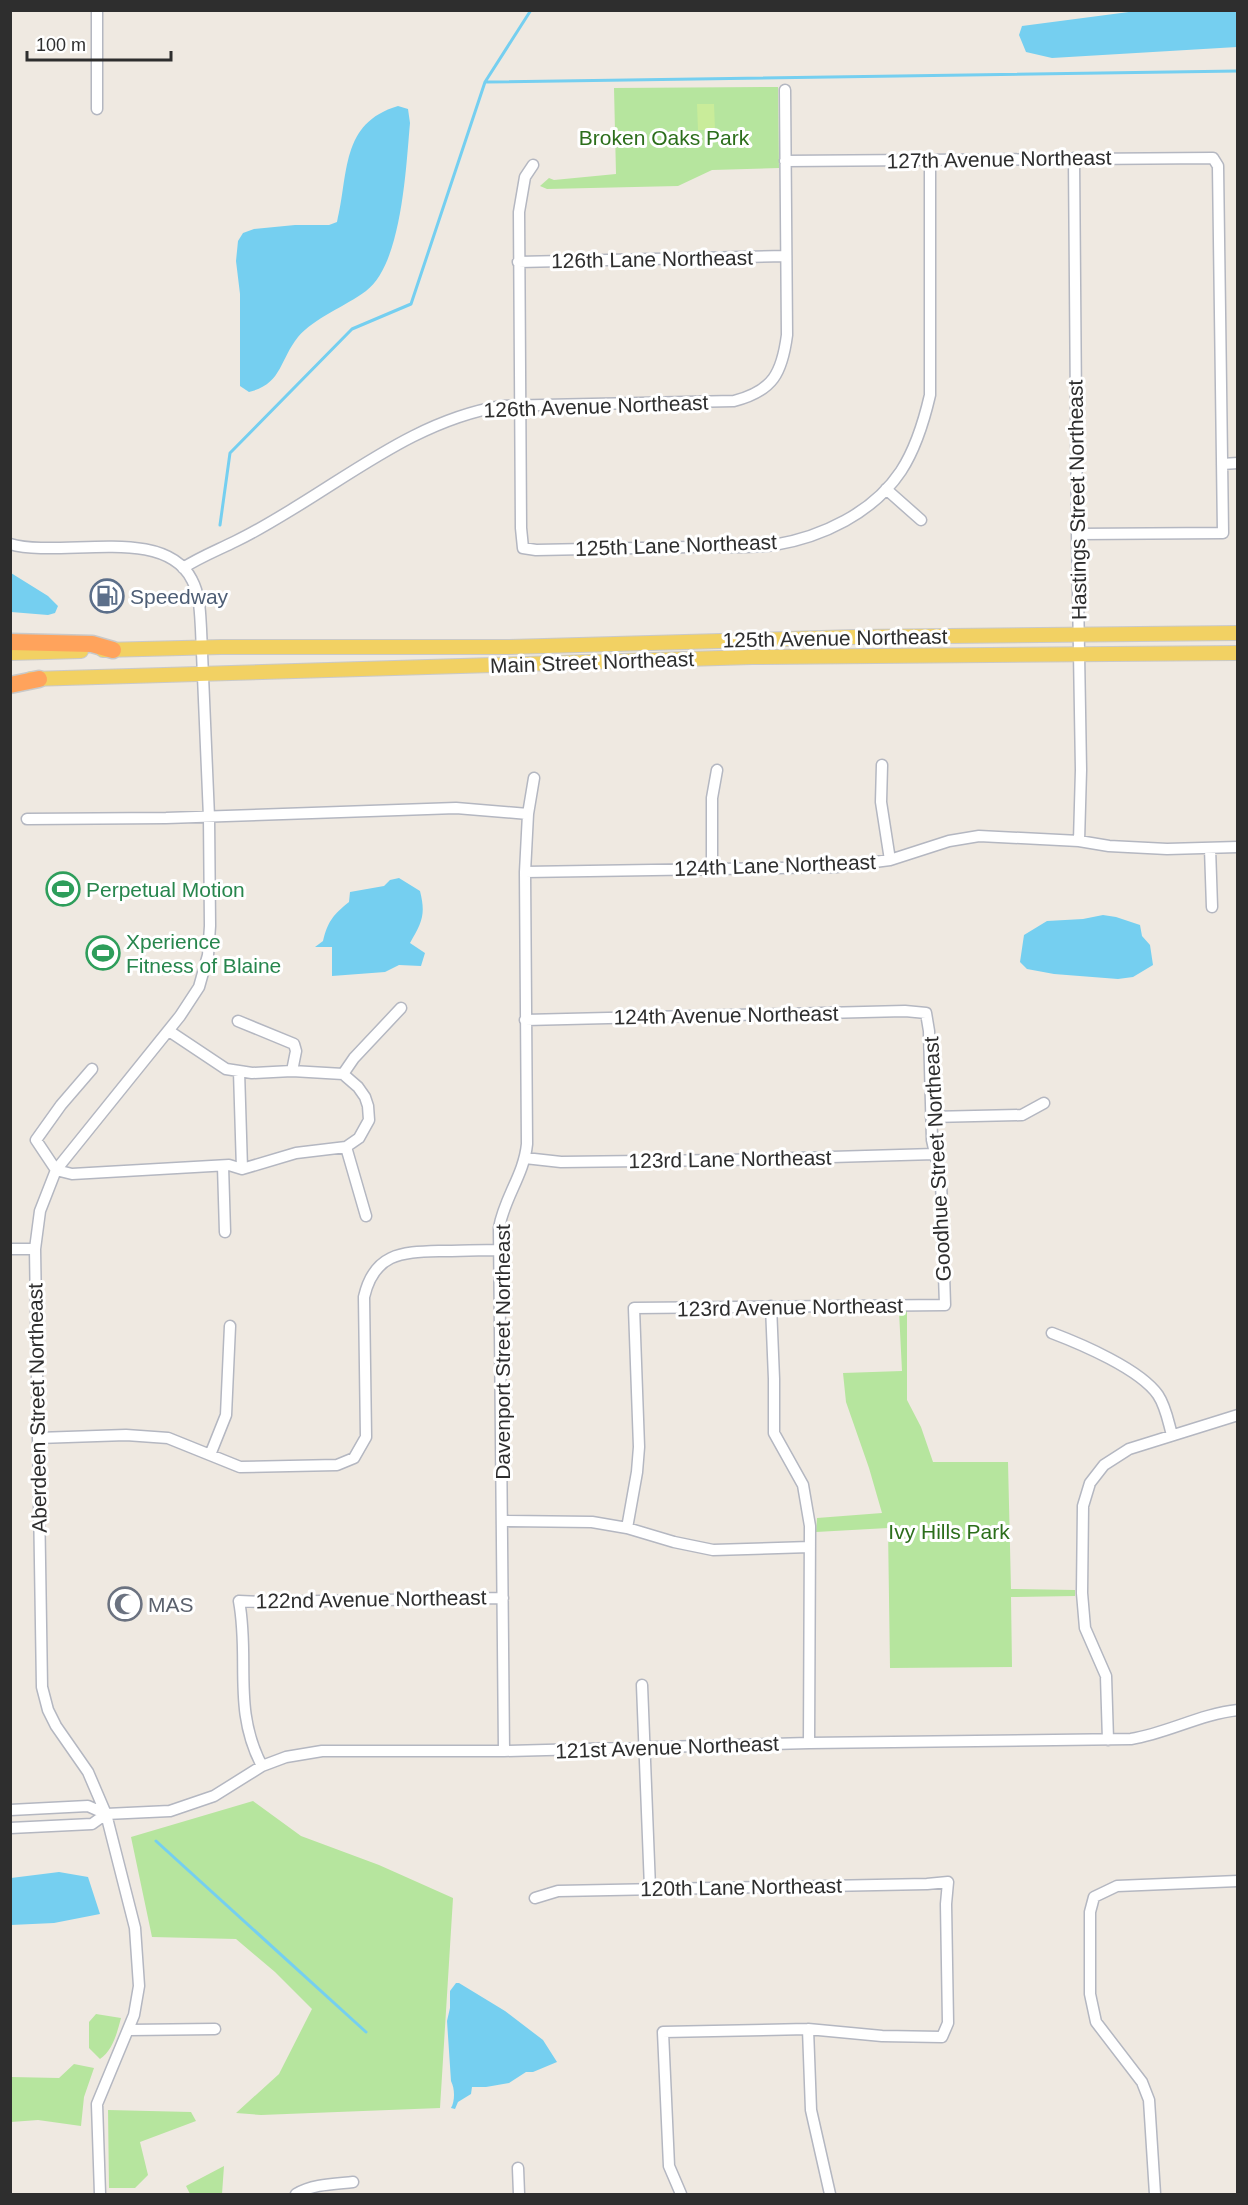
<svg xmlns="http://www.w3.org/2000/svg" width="1248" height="2205" font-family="Arial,sans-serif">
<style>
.green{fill:#b6e59e}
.pitch{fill:#c9ec9a}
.water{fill:#75cff0}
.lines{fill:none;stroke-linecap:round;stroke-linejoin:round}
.stream{stroke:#75cff0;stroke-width:3}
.minor-casing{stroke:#b4b7c1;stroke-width:13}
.major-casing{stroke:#c9c9c9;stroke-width:16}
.highway-casing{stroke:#c9c9c9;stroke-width:19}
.minor{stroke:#fff;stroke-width:10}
.major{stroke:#f2d163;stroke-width:14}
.highway{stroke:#ffa35c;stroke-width:16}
.labels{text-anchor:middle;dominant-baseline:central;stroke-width:6;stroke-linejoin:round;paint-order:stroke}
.park-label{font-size:21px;fill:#2c6e1b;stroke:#fff}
.street-label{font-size:21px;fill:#2e2e2e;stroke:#fff}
.service-label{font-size:21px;fill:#4e5e75;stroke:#fff;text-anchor:start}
.leisure-label{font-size:21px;fill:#27864d;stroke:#fff;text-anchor:start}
.worship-label{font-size:21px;fill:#5b616d;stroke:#fff;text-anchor:start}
</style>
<rect width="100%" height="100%" fill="#efe9e1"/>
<!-- green -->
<path class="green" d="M778,87L779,168L712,170L678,186L547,189L540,186L549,178L554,180L616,174L614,88Z
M907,1310V1400L921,1427L933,1462H1008L1011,1589L1075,1590V1596L1011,1597L1012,1667L890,1668L888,1528L816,1532L817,1518L882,1513L869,1468L846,1402L843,1373L902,1371L899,1311Z
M253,1801L301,1836L379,1865L453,1898L440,2108L261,2115L236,2113L279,2074L312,2009L275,1972L236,1939L152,1937L131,1837Z
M96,2014L121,2018C117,2033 113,2050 100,2059L89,2048V2022Z
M74,2064L94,2068L84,2097L81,2126L38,2120L11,2122V2077L59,2078Z
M108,2110L191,2112L196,2121L140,2142L148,2175L135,2188H109Z
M224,2166L222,2194H190L186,2186Z"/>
<!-- pitch -->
<path class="pitch" d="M697,104H714L715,130H698Z"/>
<!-- water -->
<path class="water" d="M1144,10L1237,11V47L1052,58L1026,52L1019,35L1022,26Z
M398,106L408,109L410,123C406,167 402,264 366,291C346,306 314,318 298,337C279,361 282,384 249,392L240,386V294L236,261L238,241L243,233L254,229L295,225H329L337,222C349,174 340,123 398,106Z
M11,573L48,596L58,606L55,613L48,615L11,612Z
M399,878L420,891C426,915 422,922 410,943L425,953L421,966L399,965L385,972L332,976V947H315L323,941C328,921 333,915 349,902L350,892L384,886L390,880Z
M1103,915L1116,917L1140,925L1142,936L1150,945L1153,965L1133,977L1118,979L1054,974L1027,969L1020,962L1024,935L1047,921L1083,919Z
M59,1872L88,1877L100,1914L54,1923L11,1925V1878Z
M456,1983H459L505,2011L543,2040L557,2062L533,2072H526L509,2083L486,2087H472L471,2094L458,2102L455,2109L451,2108C455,2101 455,2089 451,2081L447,2021L450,2008V1991Z"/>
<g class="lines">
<!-- stream -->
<path class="stream" d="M485,82L1238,71
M220,525L230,453L352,329L411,304L485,82L531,10
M156,1841L366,2032"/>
<defs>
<path id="minor" d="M97,10V109
M1074,158L1077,534L1081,770L1079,841
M785,161L1213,158L1218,166L1223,533L1077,534
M533,165L525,177L519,212L521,528L523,548L536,550C588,549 640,548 692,547C718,546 747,549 774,545C822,537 873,513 901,471C916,448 924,421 930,395V160
M518,262L786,256
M1222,464L1238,463
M886,489L921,520
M10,544C60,559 164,524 192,580C200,595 200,613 201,629L209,817L210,926L208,955L199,987L180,1016L56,1170L40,1211L35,1249L42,1687L48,1710L56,1726L88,1772L106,1814L135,1928L139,1986L134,2015L97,2104L100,2194
M183,568C200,557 218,550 236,541C255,532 273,521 291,510C359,469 422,419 502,406L734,401C773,391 782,373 787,335L785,90
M882,765L881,802L890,860
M27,819L166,818L456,808L528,814
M1210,848L1212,907
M712,868V798L717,770
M525,872L836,867L890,860L949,841L979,836L1079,841L1109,846L1167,849L1238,847
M525,1020L905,1011L926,1013L929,1031L932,1140L941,1180L945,1305L634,1308L639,1447L637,1472L627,1528
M238,1021L294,1044L296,1051L292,1071
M92,1069L61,1105L36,1140L56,1170L72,1174L229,1165L242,1169L296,1153L346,1147L359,1138L369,1120L368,1106L365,1097L358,1087L343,1074L292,1071L252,1073L226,1069L169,1031
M239,1071L242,1169
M343,1074L354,1058L401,1008
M931,1117L1022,1115L1044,1103
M346,1147L366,1216
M525,1158L561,1162L726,1160L935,1154
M223,1166L225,1232
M10,1249H35
M771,1306L774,1379V1433L803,1485L810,1526L809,1743
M1052,1333C1081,1344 1140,1369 1158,1395C1166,1407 1168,1421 1172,1435
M38,1438L126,1435L168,1438L240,1467L337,1465L354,1458L366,1437L364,1297C374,1254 400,1252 439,1251C459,1251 479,1250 499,1250
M210,1455L226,1415L230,1326
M502,1521L592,1522L627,1528L674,1542L713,1550L810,1547
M642,1685L650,1888
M1108,1740L1106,1676L1085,1628L1082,1593L1083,1506L1090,1483L1104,1465L1129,1449L1238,1415
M504,1751L499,1228C504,1198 524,1175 527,1144L525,872L528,814L534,778
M262,1766C232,1709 250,1660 239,1601L262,1602L503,1598
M10,1810L88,1806L106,1814L170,1811L214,1796L262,1766L286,1757L322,1751H504L809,1743L1131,1739C1168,1733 1200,1714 1238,1710
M10,1828L92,1824L106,1814
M535,1898L558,1891L927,1884L948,1882L946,1904L948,2023L942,2037
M808,2029L811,2110L830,2194
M129,2030L215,2029
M518,2168L519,2194
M296,2194C313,2184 334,2184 353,2182
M681,2194L669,2166L663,2032L808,2029L882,2036L942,2037
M1155,2194L1149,2100L1142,2082L1096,2022L1090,1994V1912L1094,1897L1117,1886L1238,1881"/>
<path id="major" d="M103,650L221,647H509L855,637L1238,633
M10,653L81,651
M31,679L752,657L1238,653"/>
<path id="highway" d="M10,642L92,644L113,650
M10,685L39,679"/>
</defs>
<!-- minor casing -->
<use href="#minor" class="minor-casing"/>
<!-- major casing -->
<use href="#major" class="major-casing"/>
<!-- highway casing -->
<use href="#highway" class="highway-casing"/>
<!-- minor -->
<use href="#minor" class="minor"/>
<!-- major -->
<use href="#major" class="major"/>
<!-- highway -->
<use href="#highway" class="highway"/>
</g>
<!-- icons -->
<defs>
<symbol id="fuel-ring" viewBox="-11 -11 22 22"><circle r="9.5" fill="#fff" stroke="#5c6f8a" stroke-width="1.5"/><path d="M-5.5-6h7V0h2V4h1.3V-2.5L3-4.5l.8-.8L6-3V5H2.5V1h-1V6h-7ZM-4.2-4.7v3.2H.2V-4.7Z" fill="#5c6f8a"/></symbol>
<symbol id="stadium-ring" viewBox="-11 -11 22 22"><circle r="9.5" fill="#fff" stroke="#2e9e5b" stroke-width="1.5"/><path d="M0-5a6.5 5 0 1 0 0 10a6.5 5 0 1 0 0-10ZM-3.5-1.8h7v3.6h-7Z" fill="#2e9e5b"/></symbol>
<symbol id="mosque-ring" viewBox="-11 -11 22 22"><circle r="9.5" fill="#fff" stroke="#6b7280" stroke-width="1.5"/><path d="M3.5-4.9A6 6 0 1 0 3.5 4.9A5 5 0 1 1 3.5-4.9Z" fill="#6b7280"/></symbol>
</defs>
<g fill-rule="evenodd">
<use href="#fuel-ring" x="88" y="577" width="38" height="38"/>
<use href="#stadium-ring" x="44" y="870" width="38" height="38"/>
<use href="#stadium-ring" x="84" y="934" width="38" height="38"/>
<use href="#mosque-ring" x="106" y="1585" width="38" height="38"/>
</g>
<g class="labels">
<!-- park labels -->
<g class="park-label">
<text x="664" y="137">Broken Oaks Park</text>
<text x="949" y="1531">Ivy Hills Park</text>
</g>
<!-- street labels -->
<g class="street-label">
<text transform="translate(999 159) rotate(-1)">127th Avenue Northeast</text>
<text transform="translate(652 259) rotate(-1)">126th Lane Northeast</text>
<text transform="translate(596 406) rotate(-2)">126th Avenue Northeast</text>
<text transform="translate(1077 500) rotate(-91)">Hastings Street Northeast</text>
<text transform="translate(676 545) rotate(-2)">125th Lane Northeast</text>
<text transform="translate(835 638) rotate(-1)">125th Avenue Northeast</text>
<text transform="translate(592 662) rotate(-2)">Main Street Northeast</text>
<text transform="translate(775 865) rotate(-2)">124th Lane Northeast</text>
<text transform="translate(726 1015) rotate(-1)">124th Avenue Northeast</text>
<text transform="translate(730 1159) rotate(-1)">123rd Lane Northeast</text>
<text transform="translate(937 1159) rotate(-93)">Goodhue Street Northeast</text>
<text transform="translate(790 1307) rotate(-1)">123rd Avenue Northeast</text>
<text transform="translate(502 1352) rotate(-90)">Davenport Street Northeast</text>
<text transform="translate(37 1408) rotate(-91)">Aberdeen Street Northeast</text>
<text transform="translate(371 1599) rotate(-1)">122nd Avenue Northeast</text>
<text transform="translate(667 1747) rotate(-2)">121st Avenue Northeast</text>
<text transform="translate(741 1887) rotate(-1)">120th Lane Northeast</text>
</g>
<!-- service labels -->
<g class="service-label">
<text x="130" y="596">Speedway</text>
</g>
<!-- leisure labels -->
<g class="leisure-label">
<text x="86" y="889">Perpetual Motion</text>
<text x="126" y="941">Xperience<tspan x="126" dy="24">Fitness of Blaine</tspan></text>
</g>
<!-- worship labels -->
<g class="worship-label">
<text x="148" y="1604">MAS</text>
</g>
</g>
<!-- border -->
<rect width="1248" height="2205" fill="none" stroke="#2e2e2e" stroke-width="24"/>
<!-- scale -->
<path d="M27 51v9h144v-9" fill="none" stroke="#2e2e2e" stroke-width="3"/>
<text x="36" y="51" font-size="18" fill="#2e2e2e" stroke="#ffffff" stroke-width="4.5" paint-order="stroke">100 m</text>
</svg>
